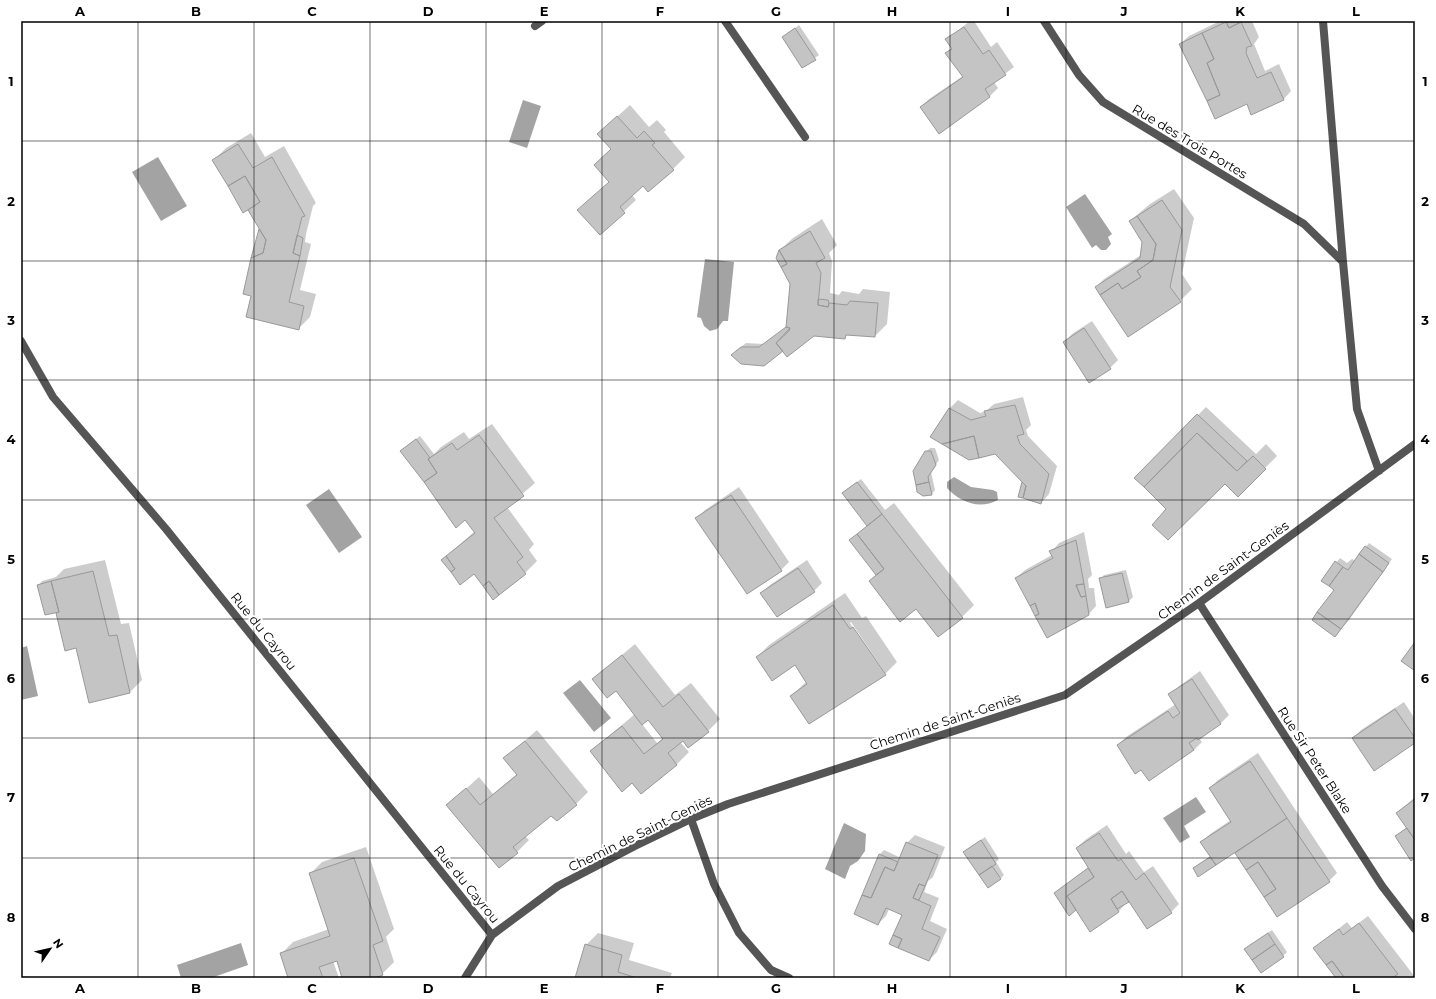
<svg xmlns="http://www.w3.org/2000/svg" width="1436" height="999" font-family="Montserrat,sans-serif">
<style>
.water{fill:#a3a3a3}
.shadow{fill:#0003;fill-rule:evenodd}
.building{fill:#c4c4c4;stroke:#999}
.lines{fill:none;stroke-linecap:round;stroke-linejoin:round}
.minor{stroke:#555;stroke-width:8}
.grid{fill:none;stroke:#000;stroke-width:1;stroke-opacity:0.55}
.labels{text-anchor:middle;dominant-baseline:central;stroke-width:4;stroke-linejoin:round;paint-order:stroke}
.street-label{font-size:13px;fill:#000;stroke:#fff}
.neatline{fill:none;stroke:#000;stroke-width:1.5}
.grid-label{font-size:13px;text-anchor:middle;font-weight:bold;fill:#000}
</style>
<rect width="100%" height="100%" fill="#fff"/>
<!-- water -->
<path class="water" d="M523,100L541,106L527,148L509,142Z
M158,157L187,206L161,221L132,172Z
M1085,194L1112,234L1108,237L1111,244L1106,250H1101L1096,245L1092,248L1066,207Z
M705,259L734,262L728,321H723L717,329L710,331L704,326L701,318L697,317Z
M954,477L971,487L993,490L997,492L998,500C979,510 960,502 947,488V482Z
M329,489L362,537L339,553L306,505Z
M27,646L38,696L21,700V648Z
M580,680L611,718L594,732L563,693Z
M1196,797L1206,812L1184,826L1190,837L1180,843L1163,818Z
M844,823L866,834L865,851L858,861L850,866L845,879L825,869Z
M241,943L248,965L211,978H181L177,965Z"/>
<!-- shadow -->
<path class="shadow" d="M970,21H974L991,47L997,42L1014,67L994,82L998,88L990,96L939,133L921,107L929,99L963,76L946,53L952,47L947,39Z
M1220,21H1252L1259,37L1254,44L1265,71L1279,64L1291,91L1283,100L1247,103L1180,44L1189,36Z
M799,25L819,55L802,67L783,37Z
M630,105L649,127L657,120L666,130L664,132L685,157L673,169L643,185L632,195L636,200L600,234L610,182L612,149L598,134Z
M251,133L265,157L284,146L316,203L313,206L306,234L305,242L311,244L300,290L316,294L310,317L298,329L252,296V259L261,229L248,208L214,160L226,148Z
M1174,189L1194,218L1182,274L1192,289L1180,301L1096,287L1104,279L1141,255L1143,242L1130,221L1150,204Z
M822,219L837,245L829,253L832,261L830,293L839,295L842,291L859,294L863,289L890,292L887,324L875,336L848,334L844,338L814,335L782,349L736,351L746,343L764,344L787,326L791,283L780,250L793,238Z
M1092,321L1118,360L1110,368L1064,342L1072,334Z
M1023,397L1031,425L1026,430L1028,436L1057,466L1049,494L1041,503L1019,496L1023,481L995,453L932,437L950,408L958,400L980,413L986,411L994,404Z
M1206,407L1256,454L1266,444L1277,456L1238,495L1225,483L1136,478Z
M492,424L535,483L507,507L534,544L529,550L537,561L525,573H474L442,560L475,531L401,451L420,436L434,454L441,447L464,432L469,439Z
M930,448H935L939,460L931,472L935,490L932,494L923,495L926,452Z
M861,479L885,510L894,503L974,605L962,617L916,608L870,581L877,574L862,531L868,525L847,489Z
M739,487L789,562L781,570L747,593L697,518L705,510Z
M1084,532L1092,575L1088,579L1089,588H1094L1096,606L1088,615L1016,578L1025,570L1052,555L1051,552L1059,543Z
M1369,543L1392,559L1349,620L1335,636V589L1322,580L1340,558L1347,563L1352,559L1355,561Z
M105,560L121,624L129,623L142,680L130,692L90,701L77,647L66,650L56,612L39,585L42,581L56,577L64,569Z
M807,560L822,583L814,591L762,593L770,585Z
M1126,570L1133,597L1129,601L1107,607L1100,579L1104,575Z
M845,593L862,618L866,616L897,662L885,674L791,696L807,681L795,664L757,657L769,645ZM851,622L885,673H883L850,623Z
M635,644L675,695L691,683L720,719L708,731L680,742L689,752L677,764L641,792L633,782L591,751L635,714L616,689L593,679ZM648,719L663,738L657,743L642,724Z
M1200,671L1229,715L1221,723L1199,738L1202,742L1194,750L1141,768L1118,745L1126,737L1176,704L1170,695L1178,687Z
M1404,702L1415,719V742L1353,738L1361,730Z
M537,730L588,792L576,804L552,814L525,836L529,840L517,852L448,805L479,777L493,794L518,773L505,758Z
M1258,753L1337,873L1329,881L1277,916L1235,852L1216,865L1194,868L1211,856L1202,842L1210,834L1231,820L1210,788L1218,780Z
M1415,797V857L1396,836L1407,827L1397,813Z
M1107,825L1126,854L1129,851L1144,872L1153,866L1179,904L1171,912L1129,900L1119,911L1090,930L1076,909L1055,893L1089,867L1077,848L1085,840Z
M915,835L945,847L933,877L928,881L924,892L939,898L930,921L947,929L937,952L929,960L903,915L889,909L886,916L878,924L855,913L880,854L884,850L901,858L907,843Z
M985,837L999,859L996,862L1004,875L1001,878L968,849Z
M366,847L394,929L386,937L394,962L382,974L372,978H343L337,960L333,961L339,978H290L281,954L293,942L329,929L310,874L322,862Z
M1368,916L1415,977V978H1337L1315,948L1347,922L1352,928Z
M1272,930L1287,952L1283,956L1246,949Z
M598,933L634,943L629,960L672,973L670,978H576L586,945Z
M21,976L36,977V978H21Z"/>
<!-- building -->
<path class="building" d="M1241,21V22L1229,28L1226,22Z
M1226,22L1229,28L1241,22L1252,46L1247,47L1246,53L1257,78L1271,72L1284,100L1251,115L1247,104L1215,119L1207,101L1220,95L1207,63L1214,59L1202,33Z
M964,27L983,54L989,50L1006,75L985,89L990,97L939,134L920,107L963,77L945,53L952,49L945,39Z
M795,28L816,60L802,68L782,37Z
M1202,33L1214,59L1207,63L1220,95L1207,101L1179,44Z
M617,116L637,138L644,131L655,143L652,145L674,170L648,192L643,186L620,207L625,213L600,235L577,210L609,182L594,165L611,149L597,134Z
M238,144L253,168L272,157L305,216L302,217L293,253L300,256L289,302L304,306L299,330L246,317L251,296L243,294L251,258L263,253L266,240L248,210L260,202L245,176L228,186L212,160Z
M245,176L260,202L243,213L228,186Z
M1162,200L1182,230L1170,287L1181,302L1128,337L1100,295L1118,283L1122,289L1141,277L1137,271L1153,260L1156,244L1137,216Z
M1137,216L1156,244L1153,260L1137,271L1141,277L1122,289L1118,283L1100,295L1095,287L1140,258L1142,242L1129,221Z
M259,229L266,240L263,253L251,258Z
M810,231L825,258L816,263L821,273L818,305L828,307L829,303L847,305L850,301L878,303L875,337L846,335L845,339L814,336L787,357L776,343L790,328L786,327L790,284L781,267L787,264L779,250Z
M297,235L303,238L300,256L293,253Z
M779,250L787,264L781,267L776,258Z
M818,299L828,300L829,303L828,307L818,305Z
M786,327L790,328L789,331L776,343L783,351L764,366L741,364L731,355L741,347H759Z
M1084,328L1111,369L1089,383L1063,342Z
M1015,405L1024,434L1017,436L1020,444L1049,474L1041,504L1023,498L1026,486L995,454L979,458L974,436L942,444L930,437L949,408L971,420L986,416L984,411Z
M1197,414L1247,461L1237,471L1197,433L1144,487L1134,478Z
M1197,433L1237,471L1253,456L1266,469L1238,497L1225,484L1168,540L1152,525L1166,509L1144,487Z
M479,435L524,496L494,518L523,557L517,562L526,574L499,595L489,581L483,586L474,574L460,585L451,572L455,569L446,556L475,533L465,520L456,528L424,482L437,473L428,459L452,443L457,450Z
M974,436L979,458L969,460L942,444Z
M416,439L430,458L428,459L437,473L424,482L400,451Z
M925,451H931L936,465L928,477L929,482L916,485L913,471Z
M857,482L882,514L867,526L842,493Z
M929,482L932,495L923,496L917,492L916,485Z
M1022,482L1026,486L1023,498L1018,497Z
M731,495L782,571L747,594L695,518Z
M882,514L963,618L938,637L916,609L900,622L869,581L884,569L857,534Z
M857,534L884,569L876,575L849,540Z
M1076,540L1084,584L1076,585L1081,597L1086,596L1089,615L1047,638L1035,616L1039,614L1035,603L1030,606L1015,578L1053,558L1049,551Z
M1365,546L1389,563L1383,572L1359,554Z
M1359,554L1383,572L1341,629L1317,612L1334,590L1329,586L1343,567L1348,570Z
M446,556L455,569L451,572L441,560Z
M1335,561L1343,567L1329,586L1321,581Z
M798,568L815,592L777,617L760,593Z
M93,571L109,636L117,635L130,693L89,703L76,648L65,651L56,613L59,612L51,581Z
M1122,573L1129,602L1106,608L1099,578Z
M51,581L59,612L45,615L37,585Z
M489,581L499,595L493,600L483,586Z
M1084,584L1086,596L1081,597L1076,585Z
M1035,603L1039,614L1035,616L1030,606Z
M833,605L850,629L853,627L886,675L809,724L790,696L807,684L795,665L772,681L756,657Z
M1317,612L1341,629L1335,637L1312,620Z
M1415,642V671L1401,661Z
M622,655L663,707L679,694L709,732L688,748L683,741L668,753L677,765L641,794L632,783L622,792L590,751L622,726L644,754L663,739L648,720L642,725L616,691L607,698L592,679Z
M1192,679L1221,724L1198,740L1197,738L1189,743L1194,750L1149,781L1141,770L1135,774L1117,745L1168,711L1173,718L1180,713L1168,694Z
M1395,709L1415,738V743L1374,771L1352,738Z
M525,741L577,805L557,821L551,816L513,847L518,853L499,868L446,805L466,788L480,805L517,775L503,758Z
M1250,761L1287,818L1216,865L1200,842L1231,822L1209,788Z
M1415,799V840L1396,813Z
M1287,818L1330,882L1277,917L1264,897L1276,889L1258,862L1246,870L1235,853Z
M1407,828L1415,840V858L1411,861L1395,836Z
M1099,833L1118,861L1121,859L1136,880L1144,873L1172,913L1147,929L1122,891L1111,899L1119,912L1090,932L1067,896L1094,877L1076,848Z
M981,840L996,864L979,875L963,852Z
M906,842L938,855L925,886L919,884L913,898L931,906L922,929L940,937L929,961L898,948L902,939L893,935L902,915L886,908L878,925L854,914L862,895L871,898L885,867L894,871Z
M879,854L898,862L894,871L885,867L871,898L862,895Z
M1210,857L1216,865L1198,877L1193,868Z
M354,858L383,941L373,945L383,975L375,978H342L337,961L319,967L323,978H288L280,953L330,936L309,873Z
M1258,862L1276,889L1264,897L1246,870Z
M992,866L1001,879L988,888L979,875Z
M1088,868L1094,877L1067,896L1076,910L1069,916L1054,893Z
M919,884L925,886L919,900L913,898Z
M1122,891L1129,902L1117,909L1111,899Z
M1359,923L1398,974L1392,978H1342L1344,977L1332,961L1326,965L1313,948L1339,929L1343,935Z
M1268,933L1275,944L1252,960L1244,949Z
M893,935L902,939L898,948L889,944Z
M585,944L622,955L618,972L637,978H575Z
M1275,944L1284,957L1261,973L1252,960Z
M1332,961L1344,977L1342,978H1336L1326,965Z"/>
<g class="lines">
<!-- minor -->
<path class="minor" d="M725,21L805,137
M1044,21L1079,75L1103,102L1304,224L1343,262L1357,409L1379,471
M1323,21L1343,262
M535,26L542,21
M21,341L53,397L166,529L492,935
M1199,603L1382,886L1415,929
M691,819L714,884L739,933L771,970L789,978
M465,978L492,935L558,886L635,846L691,819L728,804L1065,695L1199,603L1415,444"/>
</g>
<!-- grid -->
<path class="grid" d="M138,21V978M254,21V978M370,21V978M486,21V978M602,21V978M718,21V978M834,21V978M950,21V978M1066,21V978M1182,21V978M1298,21V978M21,141H1415M21,261H1415M21,380H1415M21,500H1415M21,619H1415M21,738H1415M21,858H1415"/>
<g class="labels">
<!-- street labels -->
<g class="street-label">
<text transform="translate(1190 141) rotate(31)">Rue des Trois Portes</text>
<text transform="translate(1223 570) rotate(-36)">Chemin de Saint-Geniès</text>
<text transform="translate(264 631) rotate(51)">Rue du Cayrou</text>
<text transform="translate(945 721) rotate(-18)">Chemin de Saint-Geniès</text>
<text transform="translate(1315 760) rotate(57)">Rue Sir Peter Blake</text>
<text transform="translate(640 833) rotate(-26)">Chemin de Saint-Geniès</text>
<text transform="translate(467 884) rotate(51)">Rue du Cayrou</text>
</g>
</g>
<!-- border -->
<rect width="1436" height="999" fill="none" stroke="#ffffff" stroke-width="44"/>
<!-- north arrow -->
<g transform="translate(50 949) rotate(56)" stroke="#ffffff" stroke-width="3" paint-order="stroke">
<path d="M0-3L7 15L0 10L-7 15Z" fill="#000000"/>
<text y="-6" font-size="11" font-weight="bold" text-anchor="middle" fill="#000000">N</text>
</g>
<rect x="22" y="22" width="1392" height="955" class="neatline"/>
<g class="grid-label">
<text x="80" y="16">A</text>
<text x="196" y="16">B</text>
<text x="312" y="16">C</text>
<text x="428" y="16">D</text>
<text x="544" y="16">E</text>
<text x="660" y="16">F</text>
<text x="776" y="16">G</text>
<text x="892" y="16">H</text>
<text x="1008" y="16">I</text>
<text x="1124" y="16">J</text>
<text x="1240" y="16">K</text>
<text x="1356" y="16">L</text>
<text x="11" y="86">1</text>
<text x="1425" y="86">1</text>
<text x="11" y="206">2</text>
<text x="1425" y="206">2</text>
<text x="11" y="325">3</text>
<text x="1425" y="325">3</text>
<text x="11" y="444">4</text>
<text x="1425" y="444">4</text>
<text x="11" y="564">5</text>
<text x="1425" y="564">5</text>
<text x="11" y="683">6</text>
<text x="1425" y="683">6</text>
<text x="11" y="802">7</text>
<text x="1425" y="802">7</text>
<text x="11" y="922">8</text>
<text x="1425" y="922">8</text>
<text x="80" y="993">A</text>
<text x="196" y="993">B</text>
<text x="312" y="993">C</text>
<text x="428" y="993">D</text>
<text x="544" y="993">E</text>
<text x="660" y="993">F</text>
<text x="776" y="993">G</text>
<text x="892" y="993">H</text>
<text x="1008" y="993">I</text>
<text x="1124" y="993">J</text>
<text x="1240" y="993">K</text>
<text x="1356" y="993">L</text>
</g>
</svg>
